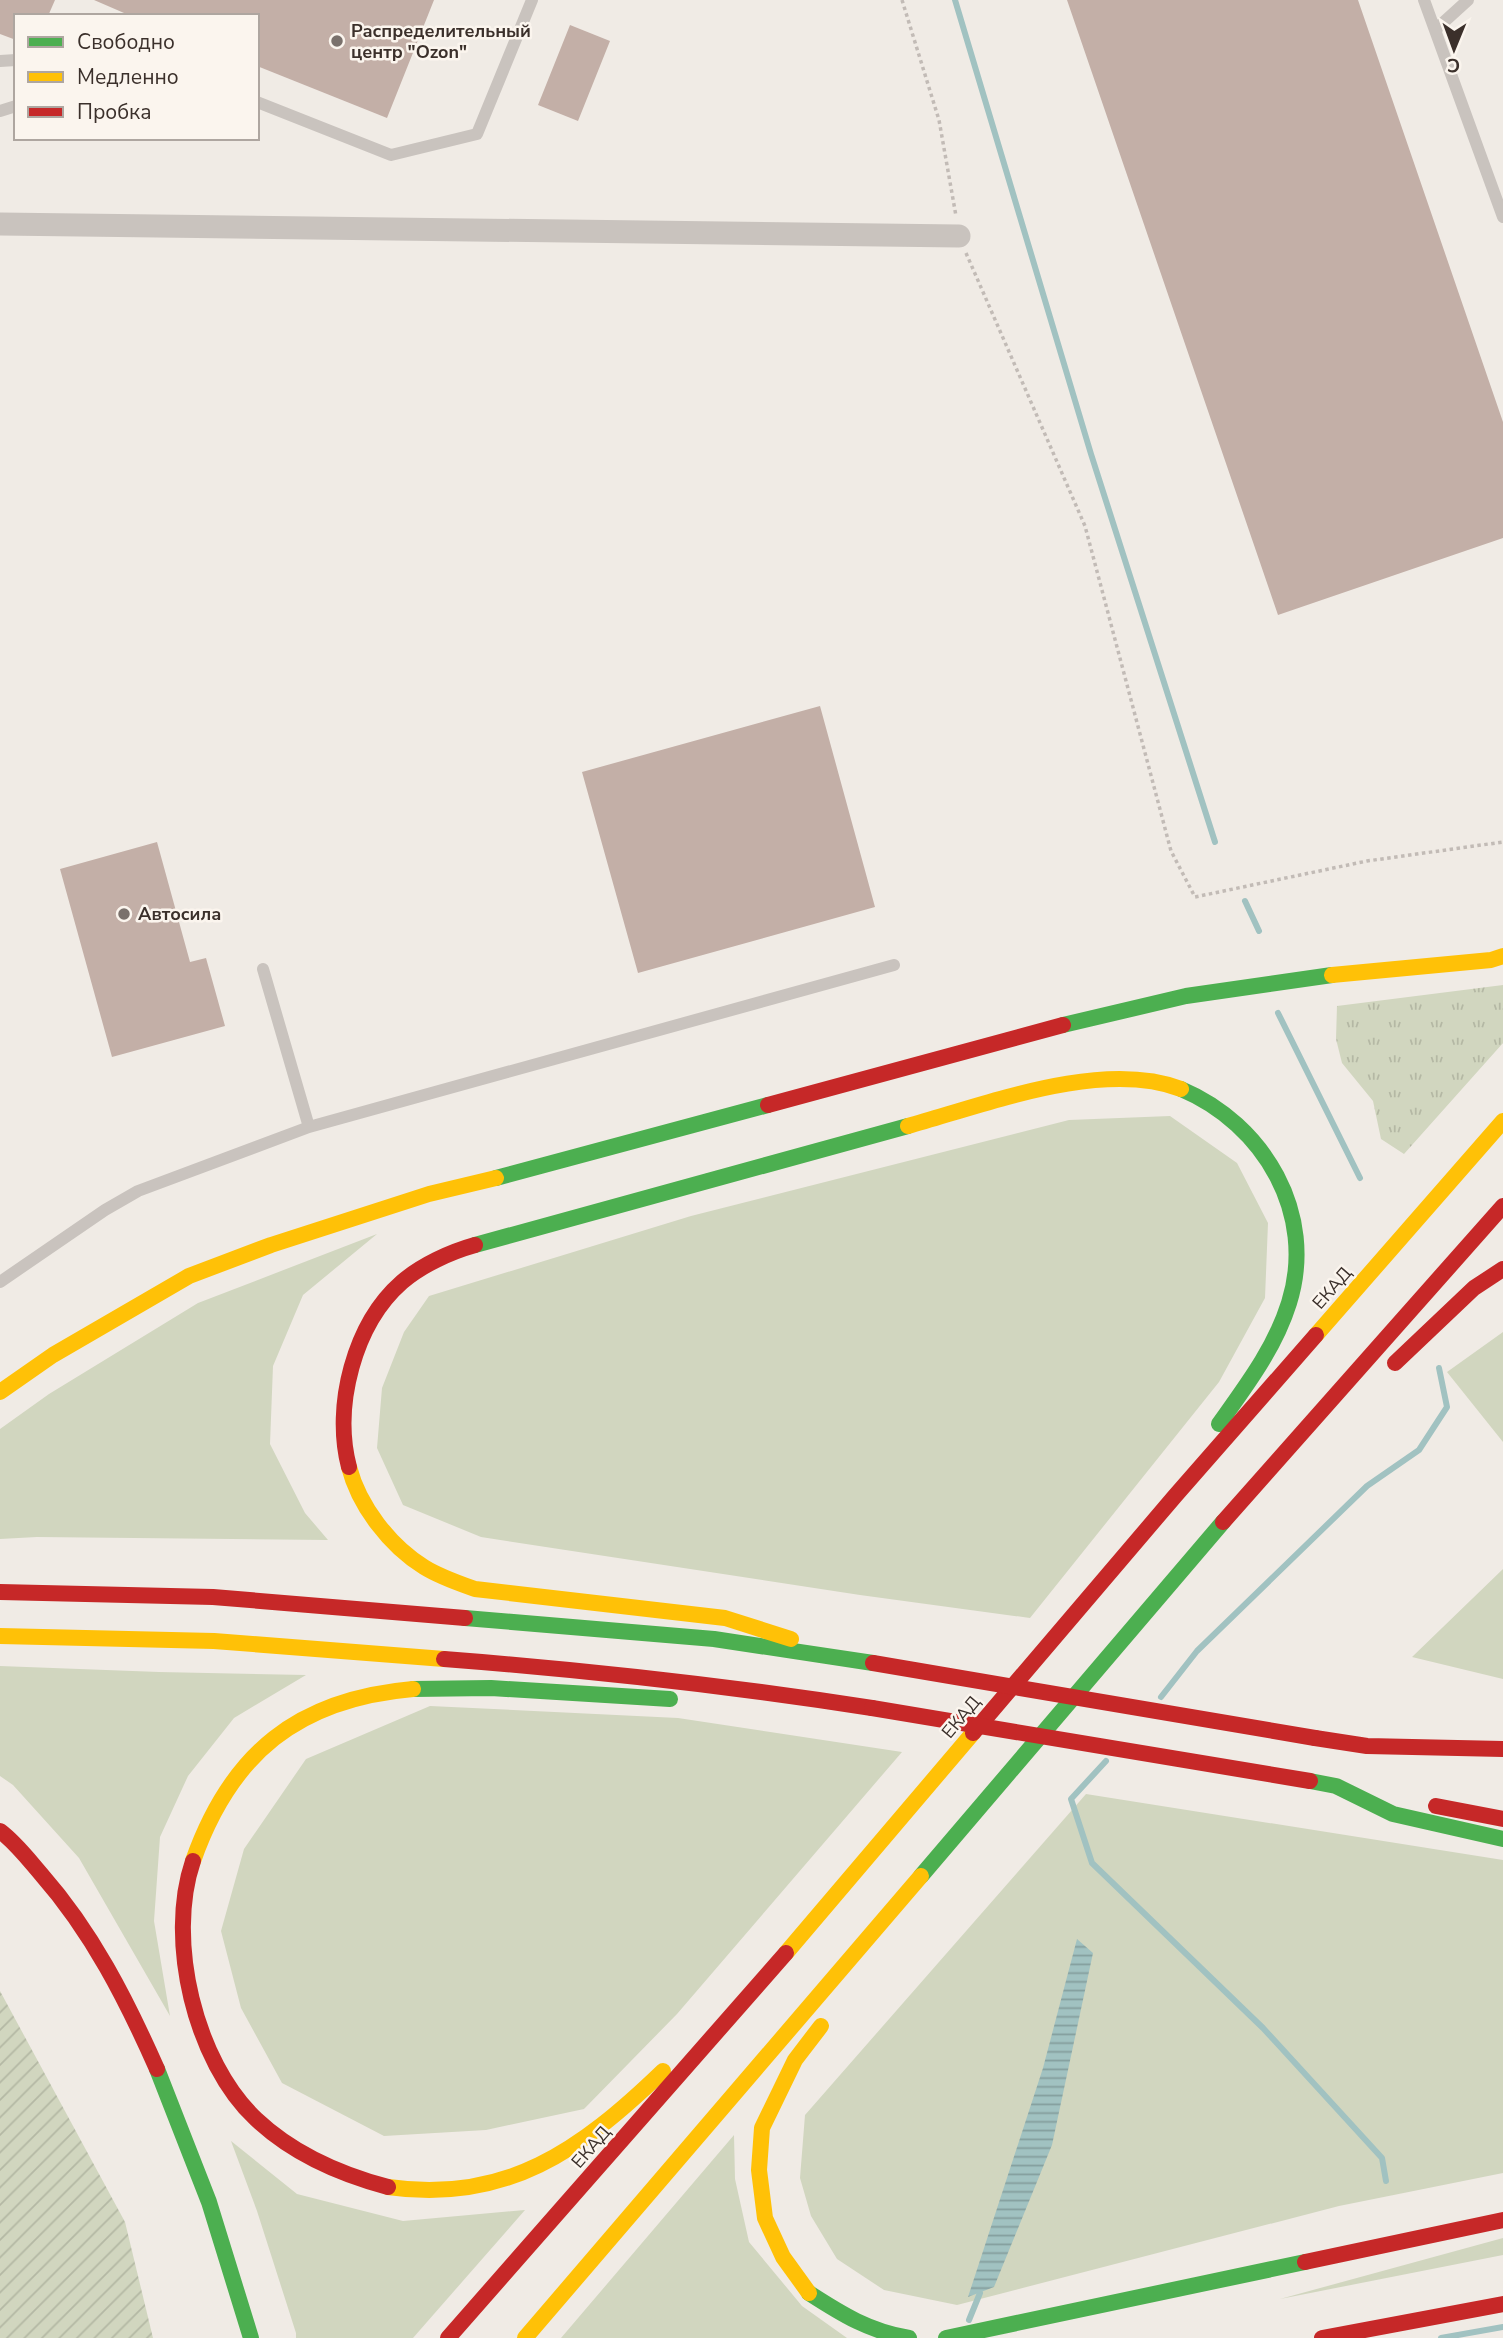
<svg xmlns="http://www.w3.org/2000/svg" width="1503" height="2338" font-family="'Nunito Sans',sans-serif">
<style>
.grass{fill:#d1d6bf}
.park{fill:url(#park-tufts)}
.garden{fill:url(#garden-furrows)}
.water{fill:url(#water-rules)}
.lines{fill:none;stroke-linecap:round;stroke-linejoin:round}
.stream{stroke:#a1c2c1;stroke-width:6}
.building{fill:#c3afa7}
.path{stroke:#c2bbb6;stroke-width:3.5;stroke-dasharray:3.5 3.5;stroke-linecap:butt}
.lane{stroke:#c9c3be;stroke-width:12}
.street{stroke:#c9c3be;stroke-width:23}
.fast{stroke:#4caf50;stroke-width:16}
.slow{stroke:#ffc107;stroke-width:16}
.jam{stroke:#c62828;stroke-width:16}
.jam-bridge{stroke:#c62828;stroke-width:16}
.poi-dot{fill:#7a716c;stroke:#fbf5ee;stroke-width:2.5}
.labels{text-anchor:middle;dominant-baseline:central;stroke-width:5;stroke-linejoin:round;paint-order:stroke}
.poi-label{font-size:18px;font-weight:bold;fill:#3b302b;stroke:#fbf5ee;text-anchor:start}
.street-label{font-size:18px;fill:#3b302b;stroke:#fbf5ee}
</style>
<defs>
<pattern id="park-tufts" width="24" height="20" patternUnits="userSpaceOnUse" patternTransform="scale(1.75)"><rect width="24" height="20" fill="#d1d6bf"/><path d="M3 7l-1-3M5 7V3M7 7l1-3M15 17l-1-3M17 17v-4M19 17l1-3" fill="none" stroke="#b4b8a4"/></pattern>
<pattern id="garden-furrows" width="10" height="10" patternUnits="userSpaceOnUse" patternTransform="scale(1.75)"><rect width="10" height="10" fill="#d1d6bf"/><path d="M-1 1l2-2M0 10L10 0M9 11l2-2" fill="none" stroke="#b4b8a4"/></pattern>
<pattern id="water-rules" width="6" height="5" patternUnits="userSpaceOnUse" patternTransform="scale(1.75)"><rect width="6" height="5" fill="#a1c2c1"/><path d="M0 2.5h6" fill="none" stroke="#849e9d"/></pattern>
</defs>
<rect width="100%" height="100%" fill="#f0ebe5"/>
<!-- grass -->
<path class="grass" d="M1170,1116L1237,1163L1268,1223L1265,1298L1219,1382L1030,1618L860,1595L481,1537L403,1505L377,1448L382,1388L404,1332L429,1296L691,1216L1069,1120Z
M377,1234L303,1295L273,1366L270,1444L305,1513L328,1540L37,1537L0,1539V1429L49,1394L198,1303Z
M1503,1332V1442L1447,1372Z
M1503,1569V1679L1412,1657Z
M0,1666L159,1672L306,1675L234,1718L188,1776L160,1837L154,1921L170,2016L79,1858L13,1785L0,1776Z
M430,1706L678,1718L902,1752L677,2014L584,2109L486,2130L384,2136L282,2083L241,2008L221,1931L244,1849L306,1759Z
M1086,1794L1503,1860V2173L1339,2206L957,2305L884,2290L837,2259L811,2216L800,2178L805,2115Z
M734,2135L735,2179L749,2242L802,2306L847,2338H561Z
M231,2141L297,2194L403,2221L525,2210L413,2338H296V2333L257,2211Z
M1503,2238V2255L1280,2299Z"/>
<!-- park -->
<path class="park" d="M1503,985V1043L1404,1154L1381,1139L1373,1101L1342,1063L1336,1039L1337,1006Z"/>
<!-- garden -->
<path class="garden" d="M0,1991L125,2222L153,2338H0Z"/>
<!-- water -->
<path class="water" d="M1077,1939L1093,1953L1052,2145L994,2287L968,2297L1043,2068Z"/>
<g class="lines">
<!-- stream -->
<path class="stream" d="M955,0L1091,454L1215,842
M1245,901L1259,931
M1278,1013L1360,1178
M1161,1697L1197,1651L1367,1486L1419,1450L1447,1407L1439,1368
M1106,1761L1071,1799L1092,1863L1263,2028L1382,2158L1386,2181
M969,2320L980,2293
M1441,2338L1503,2327"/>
</g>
<!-- building -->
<path class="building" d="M0,0H55L48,16H16V40L0,34Z
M94,0H434L387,118L257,66V16H131Z
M1067,0H1358L1503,422V538L1278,615Z
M570,25L610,41L578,121L538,105Z
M820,706L875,907L638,973L582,772Z
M157,842L190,962L206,958L225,1026L112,1057L60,869Z"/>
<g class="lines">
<!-- path -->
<path class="path" d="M902,0L939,120L956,216
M966,253L1085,526L1171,851L1195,897L1367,861L1503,842"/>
<!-- lane -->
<path class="lane" d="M1424,0L1503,217
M1435,30L1468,0
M0,61L16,60
M257,102L391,155L477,134L532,0
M0,111L16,106
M263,969L309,1127
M0,1282L105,1210L138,1191L309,1127L894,965"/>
<!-- street -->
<path class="street" d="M0,224L959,236"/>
<!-- fast -->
<path class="fast" d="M1063,1025L1186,996L1332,975
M1181,1089C1264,1124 1317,1214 1289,1303C1275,1348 1246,1386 1219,1424
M496,1178L768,1105
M475,1245L908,1126
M465,1618L714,1639L873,1663
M413,1689L491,1688L670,1699
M1310,1781L1336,1786L1393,1814L1503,1839
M921,1876L1223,1522
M157,2069L209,2202L251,2338
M809,2293C843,2315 869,2331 909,2338
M946,2338L1305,2262"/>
<!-- slow -->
<path class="slow" d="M1332,975L1491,960L1503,956
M908,1126C987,1104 1102,1059 1181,1089
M1316,1335L1503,1121
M0,1392L53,1355L189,1276L271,1245L429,1194L496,1178
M349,1467C359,1506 390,1546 424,1567C440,1577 458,1583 475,1589L725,1618L791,1639
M0,1636L214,1641L444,1659
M193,1861C231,1753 298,1699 413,1689
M786,1953L973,1733
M388,2187C506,2204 581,2150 663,2071
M809,2293L783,2257L765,2218L759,2170L762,2128L795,2060L821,2026
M525,2338L921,1876"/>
<!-- jam -->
<path class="jam" d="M768,1105L1063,1025
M1395,1363L1474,1288L1503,1269
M349,1467C333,1406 354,1324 402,1282C422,1265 450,1252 475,1245
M1223,1522L1503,1206
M0,1592L213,1597L465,1618
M444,1659C587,1670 730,1686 872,1708
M973,1733L1175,1496L1316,1335
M1315,1738L1367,1746L1503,1749
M1436,1806L1503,1819
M0,1831C16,1843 28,1859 41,1874C92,1932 126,1999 157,2069
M193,1861C166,1940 195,2062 256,2119C293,2154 339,2174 388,2187
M1305,2262L1503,2220
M448,2338L786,1953
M1322,2338L1503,2304"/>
<!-- jam-bridge -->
<path class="jam-bridge" d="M873,1663L1315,1738
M872,1708L1310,1781"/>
</g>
<!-- markers -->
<g class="poi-dot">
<circle cx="337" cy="41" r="7"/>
<circle cx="124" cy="914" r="7"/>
</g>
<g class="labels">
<!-- poi labels -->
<g class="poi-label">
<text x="351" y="31">Распределительный<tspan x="351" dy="21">центр "Ozon"</tspan></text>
<text x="138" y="914">Автосила</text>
</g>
<!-- street labels -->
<g class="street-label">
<text transform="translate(1332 1288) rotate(-49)">ЕКАД</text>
<text transform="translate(961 1717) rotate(-50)">ЕКАД</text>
<text transform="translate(591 2147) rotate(-49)">ЕКАД</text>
</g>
</g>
<!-- legend -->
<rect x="14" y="14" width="245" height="126" fill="#fbf5ee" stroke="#aea6a0" stroke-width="2"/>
<rect x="28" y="37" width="35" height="10" fill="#4caf50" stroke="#aea6a0" stroke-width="2"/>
<text x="77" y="49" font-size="21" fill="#3b302b">Свободно</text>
<rect x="28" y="72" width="35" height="10" fill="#ffc107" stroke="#aea6a0" stroke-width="2"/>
<text x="77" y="84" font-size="21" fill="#3b302b">Медленно</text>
<rect x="28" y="107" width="35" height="10" fill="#c62828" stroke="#aea6a0" stroke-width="2"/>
<text x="77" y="119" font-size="21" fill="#3b302b">Пробка</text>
<!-- north arrow -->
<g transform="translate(1454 49) rotate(181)" stroke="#fbf5ee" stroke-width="5" paint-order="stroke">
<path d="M0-5L12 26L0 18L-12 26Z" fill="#3b302b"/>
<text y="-10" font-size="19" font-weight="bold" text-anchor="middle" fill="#3b302b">С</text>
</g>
</svg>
